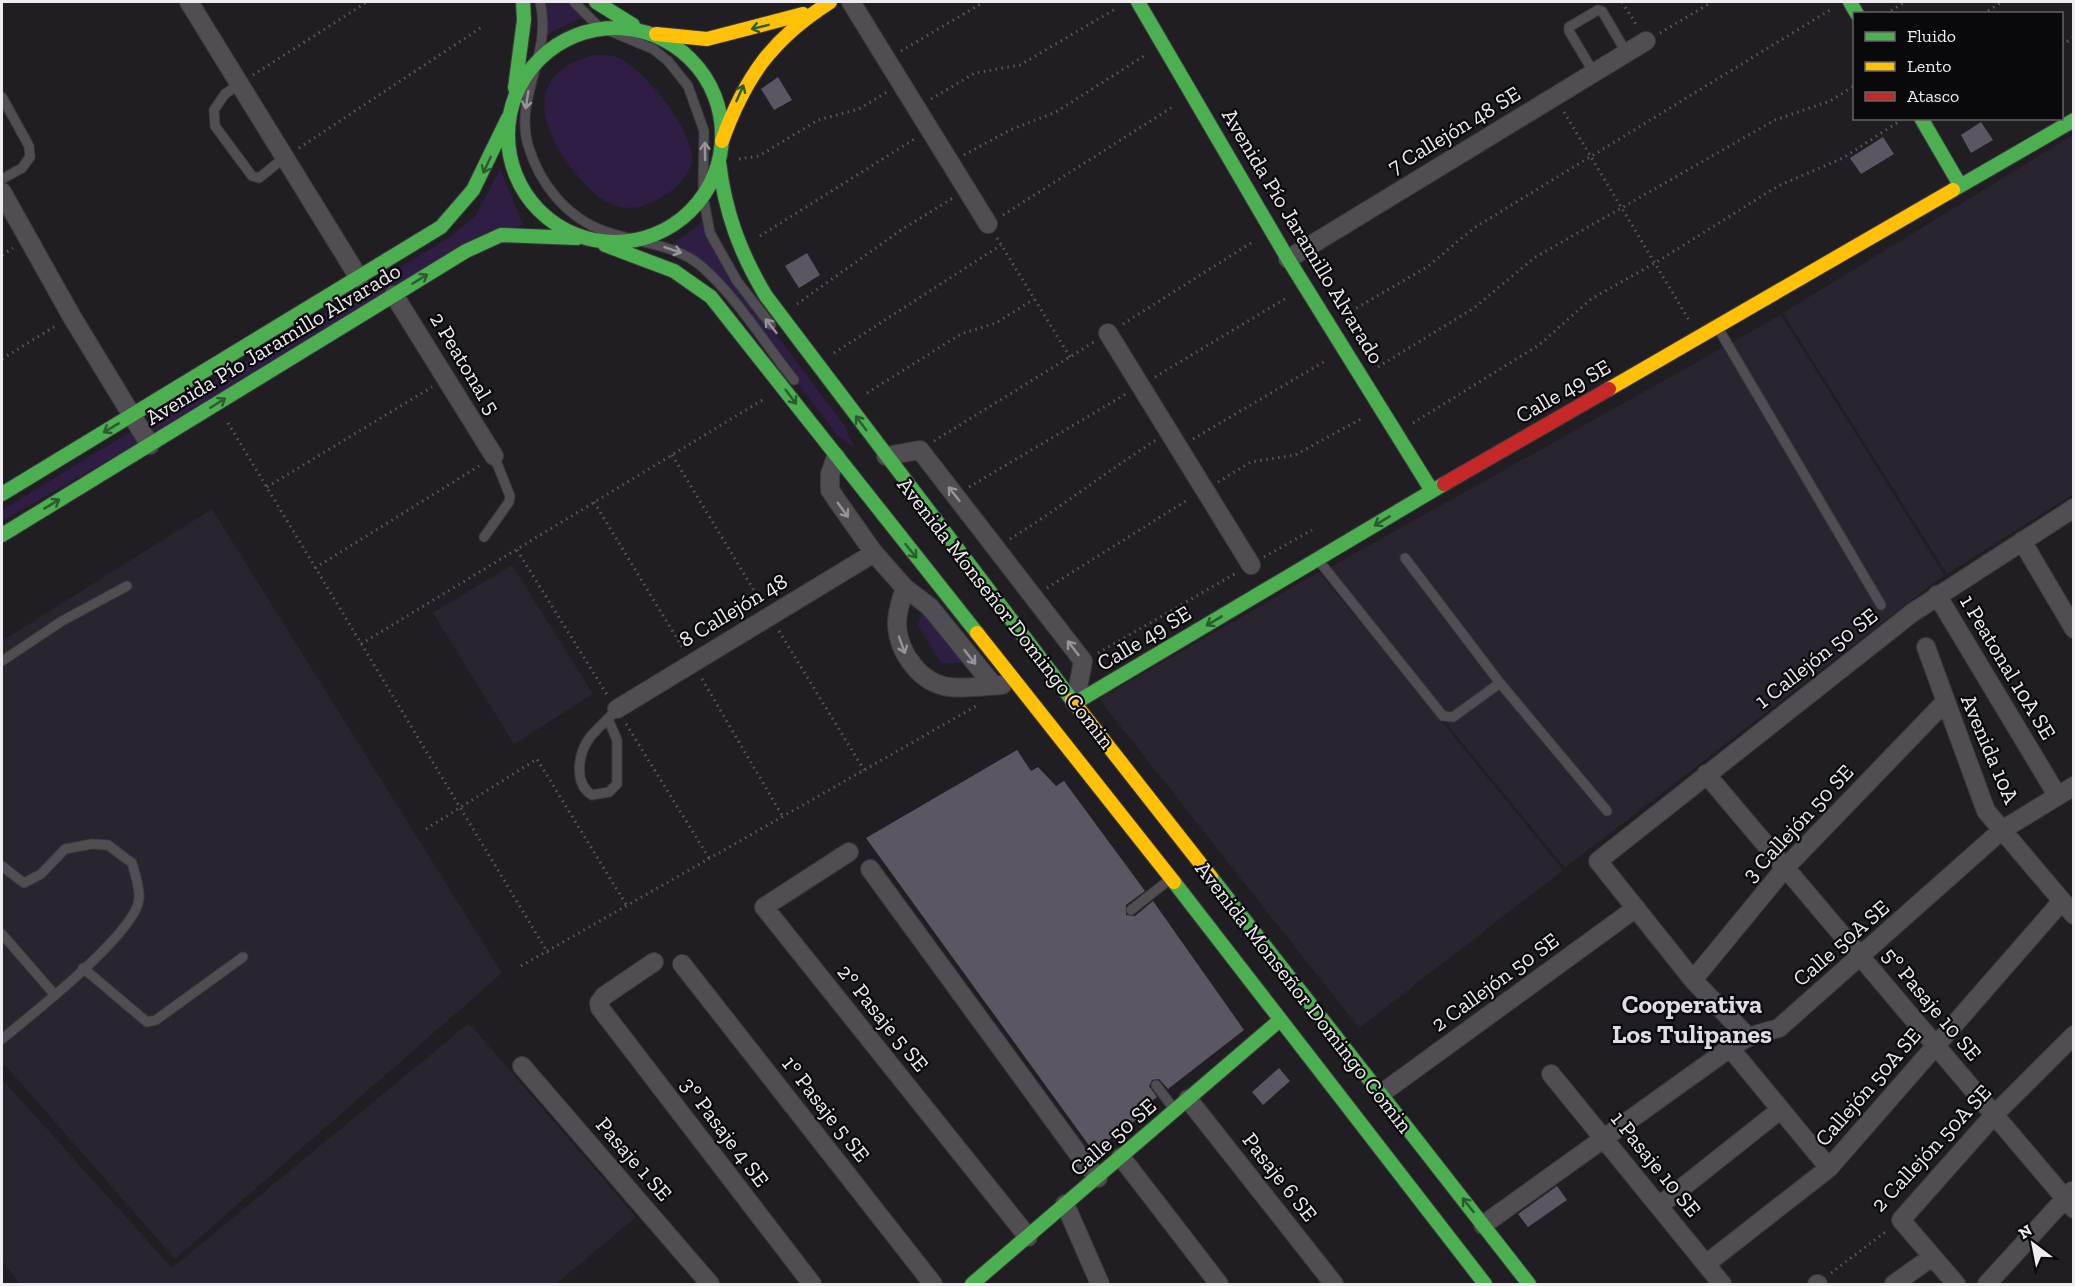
<svg xmlns="http://www.w3.org/2000/svg" width="2075" height="1286" font-family="'Zilla Slab',serif">
<style>
.built{fill:#29242f}
.green{fill:#2f1d43}
.building{fill:#5c5664}
.lines{fill:none;stroke-linecap:round;stroke-linejoin:round}
.lane-casing{stroke:#3b3a3d;stroke-width:11}
.street-casing{stroke:#3b3a3d;stroke-width:20}
.fast-casing{stroke:#3b3a3d;stroke-width:16}
.slow-casing{stroke:#3b3a3d;stroke-width:16}
.jam-casing{stroke:#3b3a3d;stroke-width:16}
.path{stroke:#59585b;stroke-width:3;stroke-dasharray:1.5 4.5;stroke-linecap:butt}
.lane{stroke:#504e52;stroke-width:9}
.street{stroke:#504e52;stroke-width:18}
.fast{stroke:#4caf50;stroke-width:14}
.slow{stroke:#ffc107;stroke-width:14}
.jam{stroke:#c62828;stroke-width:14}
.oneway{stroke:#2a5c2e}
.oneway2{stroke:#979599}
.labels{text-anchor:middle;dominant-baseline:central;stroke-width:4.5;stroke-linejoin:round;paint-order:stroke}
.street-label{font-size:22px;fill:#eeecf0;stroke:#09080b}
.quarter-label{font-size:26px;font-weight:bold;fill:#dfdce5;stroke:#09080b}
</style>
<rect width="100%" height="100%" fill="#201e23"/>
<!-- built -->
<path class="built" d="M2073,135V494L1947,574L1783,313Z
M1781,315L1944,575L1565,868L1322,572Z
M212,509L502,973L175,1259L5,1065L2,1067V641Z
M512,565L593,694L514,744L433,613Z
M1319,572L1563,870L1359,1028L1099,699Z
M469,1023L636,1217L556,1284H20L2,1261V1079L172,1268Z"/>
<!-- green -->
<path class="green" d="M538,2H569L585,17L553,31L538,44Z
M594,55C603,55 612,54 621,59C645,71 696,133 692,161C690,173 680,184 671,191C660,199 643,208 629,208C604,207 588,189 574,171C538,127 524,73 594,55Z
M500,169L523,224L2,521V510L450,237L476,215Z
M709,217L710,238L745,293L845,426L854,448L838,436L730,296L689,261L663,251Z
M923,608L965,663H941L918,626Z"/>
<!-- building -->
<path class="building" d="M778,77L792,100L774,110L761,89Z
M1981,122L1993,140L1971,153L1961,135Z
M1883,137L1894,154L1861,174L1850,158Z
M807,253L820,275L799,288L785,266Z
M1017,750L1031,771L1038,767L1056,786L1064,781L1145,891L1126,905V915L1135,916L1153,901L1244,1030L1168,1089L1159,1079L1152,1080L1149,1086L1157,1097L1152,1101L1154,1107L1093,1151L866,838Z
M1279,1068L1290,1081L1263,1105L1252,1092Z
M1557,1186L1567,1200L1528,1227L1518,1214Z"/>
<g class="lines">
<defs>
<path id="lane" d="M540,2C553,53 514,97 528,145C539,183 566,217 604,231C636,243 674,243 701,266C736,296 765,344 794,380
M574,2L598,26L653,49L668,61L688,86L704,131L703,196L710,233L737,281L771,325
M1594,73L1569,31V27L1598,10L1602,11L1626,52
M241,83L225,94L214,110L215,126L252,176L259,178L285,157
M2,97L29,146L30,157L22,168L2,179
M1718,328L1881,605
M484,537L509,502L510,496L494,456
M1405,558L1500,683L1607,811
M1319,561L1443,716L1453,717L1500,683
M2,661L62,621L127,586
M608,719L617,740V784L609,792L592,795C573,783 578,752 591,736C599,727 608,719 617,709
M2,866L24,883L41,874L65,849L92,844L108,845L132,863C135,874 140,887 139,899C136,933 31,1015 2,1039
M1131,910L1169,880
M2,934L55,995
M83,968L147,1022L156,1020L243,957
M1156,1085L1174,1109"/>
<path id="street" d="M189,2L359,278
M851,2L988,224
M2,192L72,317L150,445
M1288,259L1646,41
M394,295L494,456
M1108,333L1251,565
M886,456L920,450L1083,661L1075,703
M836,457L830,474V490L838,502L874,553L905,588L930,607L993,685
M2022,541L2074,629
M905,588C901,600 897,612 897,624C898,653 921,684 950,687C967,689 985,686 1002,685
M1937,595L2057,795
M1926,647L1986,811L2074,915
M617,709L874,553
M1706,774L2074,1209
M849,852L764,907L1028,1237
M870,869L1079,1155L1098,1178
M654,962L604,996L599,1003L600,1008L812,1284
M682,964L933,1284
M1693,980L1785,868L1944,703
M1748,1037L1693,980L1598,861L1912,613L2074,508
M1730,1048L1829,1168
M522,1066L710,1284
M1551,1074L1722,1284
M1382,1093L1636,908
M1188,1099L1334,1284
M1121,1157L1219,1284
M1065,1204L1100,1284
M1659,1206L1780,1110
M1483,1225L1730,1048L1748,1037L1779,1028L2002,830L2074,786
M1706,1264L1829,1168L2062,901
M1817,1284H1818
M1894,1284L1932,1257
M1956,1284L1901,1220L1994,1115L2074,1035
M1987,1284L2072,1191"/>
<path id="fast" d="M596,2L633,25
M1138,2L1288,259L1432,491
M1850,2L1857,14
M508 135a107 107 0 1 1 214 0a107 107 0 1 1-214 0Z
M515,88L524,20L523,2
M1921,118L1960,185
M719,162C725,212 740,253 766,296L1072,700
M1953,190L2074,120
M605,245L674,271L711,297L977,633
M2,494L441,227L473,190L508,118
M2,535L466,251L501,235L577,238
M1075,703L1444,484
M1211,877L1529,1284
M1174,882L1485,1284
M972,1284L1280,1020"/>
<path id="slow" d="M656,34L707,39L803,14
M722,141C745,77 772,39 830,2
M1609,389L1953,190
M977,633L1174,882
M1072,700L1211,877"/>
<path id="jam" d="M1444,484L1609,389"/>
</defs>
<!-- lane casing -->
<use href="#lane" class="lane-casing"/>
<!-- street casing -->
<use href="#street" class="street-casing"/>
<!-- fast casing -->
<use href="#fast" class="fast-casing"/>
<!-- slow casing -->
<use href="#slow" class="slow-casing"/>
<!-- jam casing -->
<use href="#jam" class="jam-casing"/>
<!-- path -->
<path class="path" d="M1622,2L1637,26
M1886,14L1905,2
M1983,14L2002,2
M1660,33L1712,2
M2062,45L2074,37
M901,51L984,2
M253,75L367,2
M931,99L975,73L1020,65L1117,8
M1564,112L1689,320
M299,148L482,27
M964,155L1010,130L1056,112L1144,56
M739,159L759,156L818,120L859,109L887,92
M1003,215L1174,106
M760,236L916,138
M997,238L1070,357
M2,255L13,248
M797,304L901,230L953,198
M1346,314L1427,267L1474,228L1830,10
M1123,324L1254,241
M834,353L1001,245
M2,359L57,325
M1378,367L1474,308L1534,258L1775,120L1830,101L1854,86
M1155,377L1288,297
M867,393L961,334L996,323L1034,299
M228,423L548,953
M1413,423L1539,345L1591,299L1655,263L1778,186L1843,158L1901,120
M1193,439L1327,360
M934,441L1094,342
M672,455L761,602
M1218,482L1251,462L1295,455L1361,419
M267,487L432,387
M969,487L1126,394
M594,502L684,650
M1010,539C1060,508 1106,472 1156,440
M517,550L608,696
M1264,557L1312,530
M315,568L479,466
M1047,588L1189,499
M779,631L864,770
M361,644L764,399
M1098,653L1238,572
M702,679L783,817
M626,724L709,858
M426,829L537,759L627,906
M521,966L978,705
M1831,1273L1888,1230"/>
<!-- lane -->
<use href="#lane" class="lane"/>
<!-- street -->
<use href="#street" class="street"/>
<!-- fast -->
<use href="#fast" class="fast"/>
<!-- slow -->
<use href="#slow" class="slow"/>
<!-- jam -->
<use href="#jam" class="jam"/>
</g>
<!-- one-way arrows -->
<defs><path id="oneway-shaft" d="M-6 0H5M1.5-3L5.5 0L1.5 3" fill="none" stroke-width="1.6" stroke-linecap="round" stroke-linejoin="round" transform="scale(1.5)"/></defs>
<g class="oneway">
<use href="#oneway-shaft" transform="translate(760 27) rotate(166)"/>
<use href="#oneway-shaft" transform="translate(740 93) rotate(-66)"/>
<use href="#oneway-shaft" transform="translate(487 165) rotate(115)"/>
<use href="#oneway-shaft" transform="translate(420 279) rotate(-32)"/>
<use href="#oneway-shaft" transform="translate(791 397) rotate(53)"/>
<use href="#oneway-shaft" transform="translate(218 403) rotate(-32)"/>
<use href="#oneway-shaft" transform="translate(861 423) rotate(-127)"/>
<use href="#oneway-shaft" transform="translate(111 428) rotate(149)"/>
<use href="#oneway-shaft" transform="translate(52 504) rotate(-31)"/>
<use href="#oneway-shaft" transform="translate(1382 521) rotate(149)"/>
<use href="#oneway-shaft" transform="translate(911 551) rotate(51)"/>
<use href="#oneway-shaft" transform="translate(1214 621) rotate(149)"/>
<use href="#oneway-shaft" transform="translate(1468 1205) rotate(-128)"/>
</g>
<g class="oneway2">
<use href="#oneway-shaft" transform="translate(527 100) rotate(99)"/>
<use href="#oneway-shaft" transform="translate(705 151) rotate(-91)"/>
<use href="#oneway-shaft" transform="translate(673 250) rotate(19)"/>
<use href="#oneway-shaft" transform="translate(771 326) rotate(-128)"/>
<use href="#oneway-shaft" transform="translate(954 494) rotate(-128)"/>
<use href="#oneway-shaft" transform="translate(843 510) rotate(54)"/>
<use href="#oneway-shaft" transform="translate(902 645) rotate(70)"/>
<use href="#oneway-shaft" transform="translate(1073 648) rotate(-128)"/>
<use href="#oneway-shaft" transform="translate(970 657) rotate(52)"/>
</g>
<g class="labels">
<!-- street labels -->
<g class="street-label">
<text transform="translate(1454 130) rotate(-31)">7 Callejón 48 SE</text>
<text transform="translate(1303 236) rotate(59)">Avenida Pío Jaramillo Alvarado</text>
<text transform="translate(273 344) rotate(-31)">Avenida Pío Jaramillo Alvarado</text>
<text transform="translate(465 363) rotate(59)">2 Peatonal 5</text>
<text transform="translate(1563 391) rotate(-30)">Calle 49 SE</text>
<text transform="translate(733 610) rotate(-31)">8 Callejón 48</text>
<text transform="translate(1006 613) rotate(52)">Avenida Monseñor Domingo Comin</text>
<text transform="translate(1144 638) rotate(-31)">Calle 49 SE</text>
<text transform="translate(1816 658) rotate(-38)">1 Callejón 50 SE</text>
<text transform="translate(2008 667) rotate(59)">1 Peatonal 10A SE</text>
<text transform="translate(1990 749) rotate(67)">Avenida 10A</text>
<text transform="translate(1798 823) rotate(-47)">3 Callejón 50 SE</text>
<text transform="translate(1841 943) rotate(-41)">Calle 50A SE</text>
<text transform="translate(1495 982) rotate(-36)">2 Callejón 50 SE</text>
<text transform="translate(1304 997) rotate(52)">Avenida Monseñor Domingo Comin</text>
<text transform="translate(1932 1004) rotate(50)">5° Pasaje 10 SE</text>
<text transform="translate(883 1018) rotate(51)">2° Pasaje 5 SE</text>
<text transform="translate(1868 1087) rotate(-49)">Callejón 50A SE</text>
<text transform="translate(826 1109) rotate(52)">1° Pasaje 5 SE</text>
<text transform="translate(725 1132) rotate(53)">3° Pasaje 4 SE</text>
<text transform="translate(1113 1137) rotate(-41)">Calle 50 SE</text>
<text transform="translate(1931 1148) rotate(-47)">2 Callejón 50A SE</text>
<text transform="translate(634 1159) rotate(49)">Pasaje 1 SE</text>
<text transform="translate(1656 1164) rotate(51)">1 Pasaje 10 SE</text>
<text transform="translate(1280 1177) rotate(52)">Pasaje 6 SE</text>
</g>
<!-- quarter labels -->
<g class="quarter-label">
<text x="1692" y="1004">Cooperativa<tspan x="1692" dy="30">Los Tulipanes</tspan></text>
</g>
</g>
<!-- border -->
<rect width="2075" height="1286" fill="none" stroke="#eeecf0" stroke-width="6"/>
<!-- legend -->
<rect x="1853" y="12" width="210" height="108" fill="#09080b" stroke="#656367" stroke-width="1.5"/>
<rect x="1865" y="32" width="30" height="9" fill="#4caf50" stroke="#656367" stroke-width="1.5"/>
<text x="1907" y="42" font-size="18" fill="#eeecf0">Fluido</text>
<rect x="1865" y="62" width="30" height="9" fill="#ffc107" stroke="#656367" stroke-width="1.5"/>
<text x="1907" y="72" font-size="18" fill="#eeecf0">Lento</text>
<rect x="1865" y="92" width="30" height="9" fill="#c62828" stroke="#656367" stroke-width="1.5"/>
<text x="1907" y="102" font-size="18" fill="#eeecf0">Atasco</text>
<!-- north arrow -->
<g transform="translate(2033 1244) rotate(328)" stroke="#09080b" stroke-width="4.5" paint-order="stroke">
<path d="M0-4.5L10 22L0 15L-10 22Z" fill="#eeecf0"/>
<text y="-9" font-size="16" font-weight="bold" text-anchor="middle" fill="#eeecf0">N</text>
</g>
</svg>
